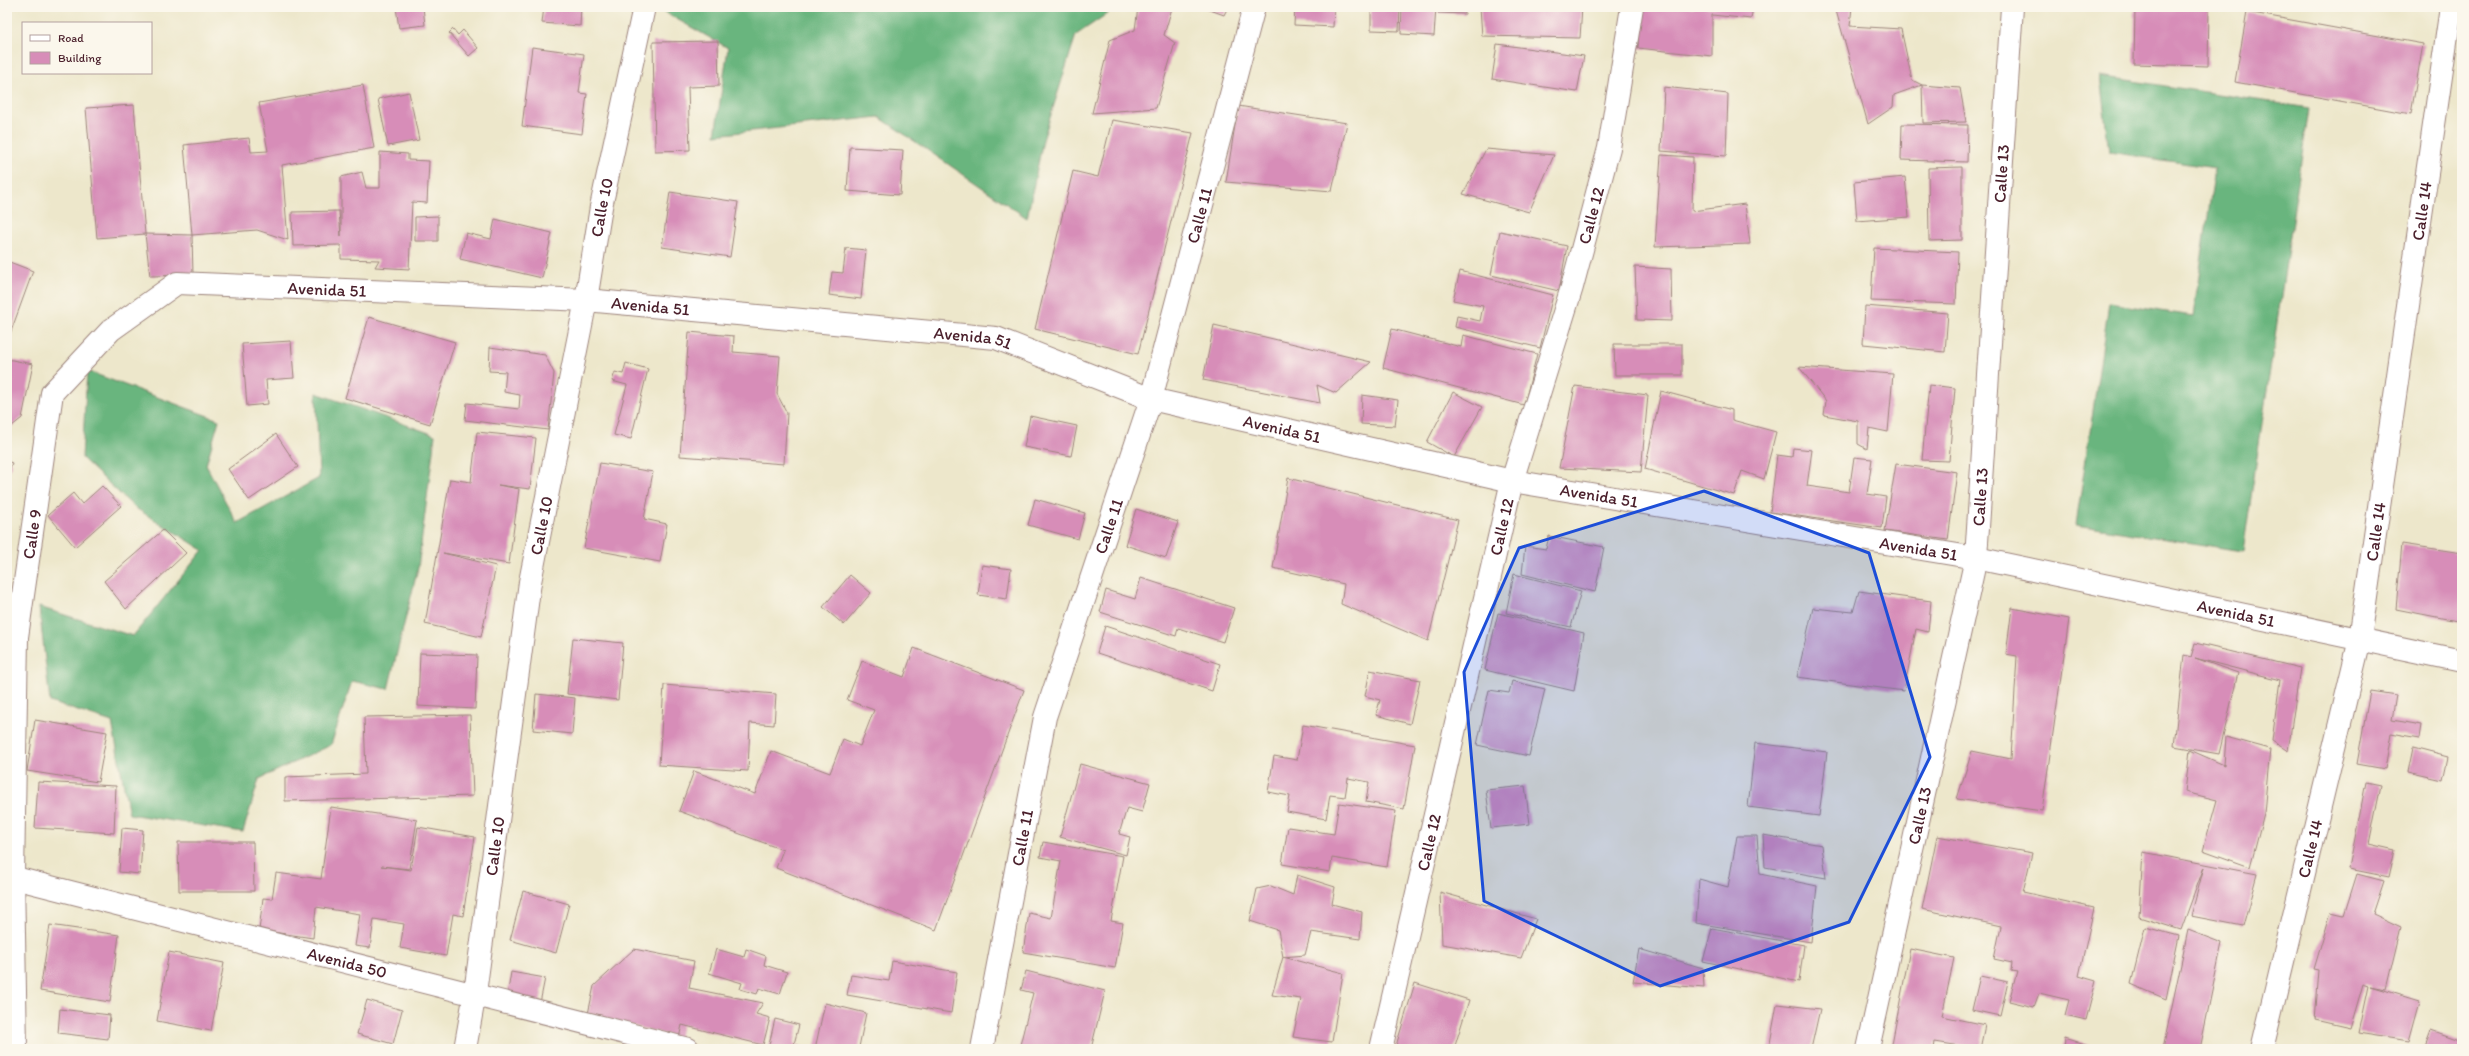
<svg xmlns="http://www.w3.org/2000/svg" width="2469" height="1056" font-family="Itim,sans-serif">
<style>
.forest{fill:#69b57e;stroke:#5a6a54}
.building{fill:#d78db8}
.lines{fill:none;stroke-linecap:round;stroke-linejoin:round}
.minor-casing{stroke:#9c837b;stroke-width:24}
.minor{stroke:#fff;stroke-width:22}
.marked{fill:#1d4ed8;fill-opacity:0.2;stroke:#1d4ed8;stroke-width:3;stroke-linejoin:round}
.labels{text-anchor:middle;dominant-baseline:central;stroke-width:3;stroke-linejoin:round;paint-order:stroke}
.street-label{font-size:17px;fill:#4a1f2b;stroke:#fbf7ec}
</style>
<rect width="100%" height="100%" fill="#fbf7ec"/>
<filter id="ink" filterUnits="userSpaceOnUse"><feTurbulence type="fractalNoise" baseFrequency=".025" numOctaves="2"/><feDisplacementMap in="SourceGraphic" scale="8" xChannelSelector="R" yChannelSelector="G"/><feConvolveMatrix kernelMatrix="1 2 1 2 8 2 1 2 1" color-interpolation-filters="sRGB"/></filter>
<filter id="wash" filterUnits="userSpaceOnUse"><feTurbulence type="fractalNoise" baseFrequency=".012" numOctaves="4" result="noise"/><feDisplacementMap in="SourceGraphic" scale="16" xChannelSelector="R" yChannelSelector="G"/><feGaussianBlur stdDeviation="0.9" result="paint"/><feColorMatrix in="noise" values="0 0 0 0 0 0 0 0 0 0 0 0 0 0 0 0 0 1.4 0 .05"/><feComposite in="paint" operator="in"/></filter>
<g filter="url(#wash)">
<rect width="100%" height="100%" fill="#ede7cb"/>
<!-- forest -->
<path class="forest" d="M659,7H1117L1076,35L1043,140L1027,218L879,117L715,135L728,48L659,9Z
M2100,76L2309,108L2243,551L2076,525L2109,303L2193,316L2215,168L2109,152Z
M87,371L219,420L206,465L237,523L319,478L316,393L435,435L418,568L388,689L352,681L331,745L259,779L243,832L129,814L112,722L50,702L39,607L133,636L203,550L134,507L82,458Z"/>
<g id="blocks">
<!-- building -->
<path class="building" d="M396,7H423L425,25L399,28Z
M544,7H581L580,26L542,23Z
M1138,7L1172,8L1164,35L1175,43L1156,108L1092,113L1110,40L1135,30Z
M1202,7H1228L1224,15Z
M1295,7H1334L1333,27L1294,25Z
M1371,7H1400L1399,31L1371,30Z
M1402,7H1436L1434,36L1401,34Z
M1439,7H1465V14L1438,13Z
M1480,7H1582L1580,38L1482,36Z
M1640,7H1753L1751,19L1712,15V56L1638,48Z
M1835,7H1852L1850,26L1901,29L1912,80L1922,85L1960,88L1966,122L1923,123L1922,85L1894,95L1893,107L1868,124Z
M2135,7H2209L2208,66L2134,64Z
M2247,12L2423,44L2411,114L2235,82Z
M453,29L458,35L463,30L478,48L469,56L449,33Z
M718,41L719,86L688,87L690,150L655,151L653,42Z
M1497,44L1584,56L1577,92L1492,79Z
M532,47L584,54L579,93L587,94L582,134L522,126Z
M363,85L374,148L282,165L288,240L257,230L192,235L184,145L249,138L251,152L268,151L259,103Z
M1664,87L1728,94L1726,156L1661,151Z
M409,92L419,140L388,146L378,99Z
M134,105L145,234L97,238L86,108Z
M1238,106L1347,123L1332,191L1226,182Z
M1112,120L1193,133L1138,354L1035,329L1073,171L1098,177Z
M1902,124L1968,125L1967,162L1901,160Z
M850,147L903,150L900,195L847,191Z
M1486,149L1554,155L1529,212L1463,194Z
M380,152L408,154V160L429,161L427,203L412,202L409,269L375,267L379,260L341,259V245L293,246L292,212L339,211L341,236V177L362,172L366,188H380Z
M1661,155L1693,157L1692,211L1745,204L1750,244L1655,247Z
M1962,167V240L1929,241L1928,168Z
M1905,177L1909,217L1857,221L1854,182Z
M670,192L738,202L730,257L662,247Z
M438,216V241H415V217Z
M495,219L552,233L542,278L460,259L466,233L491,239Z
M1500,231L1567,246L1559,291L1491,275Z
M145,234L192,235L193,275L150,276Z
M846,248L866,250L861,299L829,295L832,272L843,273Z
M1874,248L1958,252L1956,304L1871,301Z
M7,261L33,271L10,334L7,333Z
M1635,267L1671,269L1672,321L1637,320Z
M1460,271L1553,295L1540,348L1455,327L1457,316L1480,321L1483,306L1453,300Z
M1865,306L1948,313L1945,352L1863,344Z
M369,317L455,342L430,424L345,398Z
M1214,325L1371,362L1336,393L1317,385L1320,403L1203,380Z
M1392,329L1461,347L1463,335L1537,354L1524,405L1383,368Z
M689,332L734,336L733,352L780,356L777,394L787,413L784,464L680,456Z
M291,341L294,378L266,380L268,404L247,406L242,344Z
M1614,344H1682V375H1615Z
M490,347L545,355L554,373L548,430L465,420L467,403L519,409L520,395L504,392L506,372L489,371Z
M7,359L33,364L22,418L7,430Z
M626,363L648,369L631,439L614,435L627,385L612,381L615,372L623,374Z
M1799,367L1893,374L1888,432L1869,428L1867,449L1858,444V421L1824,415L1826,401Z
M1929,385L1955,388L1949,461L1922,460Z
M1575,386L1648,395L1641,472L1559,468Z
M1661,391L1732,410V420L1776,432L1764,479L1742,471L1734,495L1645,469Z
M1453,392L1482,407L1454,457L1427,442Z
M1362,395L1398,400L1395,426L1361,424Z
M1030,416L1077,426L1071,456L1024,447Z
M477,432L536,438L530,489L498,485L519,489L509,564L443,553L496,566L481,637L425,624L450,479L471,482Z
M276,434L298,467L249,500L228,469Z
M1793,448L1812,450L1807,486L1849,492L1854,457L1872,459L1867,494L1886,497L1882,528L1770,512L1777,455L1792,457Z
M7,461L12,463L7,475Z
M600,463L653,472L644,519L667,524L660,562L584,548Z
M1896,464L1957,472L1948,540L1885,531Z
M1288,478L1458,520L1428,641L1341,604L1344,584L1273,568Z
M102,486L121,506L75,547L48,515L73,493L82,504Z
M1035,499L1085,513L1078,539L1028,525Z
M1136,509L1178,522L1166,558L1125,545Z
M163,530L186,553L126,609L104,581Z
M1549,536L1604,547L1595,592L1522,574L1525,546L1546,549Z
M2402,544L2462,553V622L2396,609Z
M982,565L1011,569L1007,599L978,595Z
M1514,574L1581,591L1571,627L1506,613Z
M850,575L871,593L844,625L823,607Z
M1141,578L1234,608L1223,642L1178,628L1176,636L1100,612L1106,590L1135,599Z
M1859,591L1931,601L1928,632L1916,629L1904,691L1797,677L1813,608L1853,612Z
M2012,608L2069,619L2042,811L1957,799L1972,751L2011,759L2017,656L2006,654Z
M1498,613L1584,633L1574,691L1485,670Z
M1105,626L1220,664L1212,691L1097,653Z
M573,638L623,643L618,700L567,694Z
M2195,643L2300,668L2288,751L2272,741L2280,680L2195,658L2238,673L2219,754L2174,746L2184,655L2191,657Z
M914,648L1024,690L936,930L776,868L783,850L679,811L694,771L755,794L771,751L830,773L843,739L860,746L874,710L847,700L862,661L904,677Z
M420,653L477,655L475,709L418,706Z
M1370,670L1420,680L1410,724L1376,715L1380,700L1365,696Z
M1512,681L1545,689L1529,756L1477,745L1489,690L1509,693Z
M664,685L776,694L774,725L750,723L748,771L659,765Z
M2370,691L2396,695L2392,720L2422,725L2420,738L2391,733L2385,769L2357,764Z
M536,694L575,698L572,734L533,730Z
M470,715L473,796L285,801V777L366,774L364,717Z
M35,720L107,732L98,782L27,771Z
M1303,725L1415,745L1404,809L1366,802L1369,782L1348,778L1345,797L1330,795L1326,819L1287,812L1290,796L1268,792L1274,756L1297,760Z
M2226,737L2270,749L2264,813L2250,867L2203,850L2217,800L2185,792L2190,750L2224,765Z
M1755,743L1827,752L1819,816L1748,807Z
M2413,748L2448,757L2443,780L2408,772Z
M1080,764L1150,783L1142,812L1127,808L1119,834L1130,837L1126,855L1060,837Z
M38,782L116,786L114,833L35,828Z
M2366,782L2381,785L2369,844L2395,850L2389,877L2349,869Z
M1525,786L1530,824L1491,828L1486,790Z
M1339,803L1396,811L1387,867L1332,858L1330,872L1282,864L1288,827L1334,834Z
M331,807L417,820L409,869L381,866L411,870L418,827L475,837L463,916L453,914L446,956L400,948L404,924L374,919L370,948L355,946L360,914L316,907L313,938L259,930L263,898L272,899L276,873L321,879Z
M122,828L143,830L140,874L119,872Z
M1763,835L1822,845L1826,878L1765,867Z
M1737,836H1757L1760,874L1817,886L1811,942L1696,923L1699,879L1728,887Z
M1937,836L2032,853L2023,892L2094,908L2079,976L2096,981L2086,1020L2065,1015L2069,1000L2039,993L2034,1007L2009,1001L2017,972L2011,971L2012,963L1994,959L2001,926L1922,909Z
M178,842H253L254,891H179Z
M1043,842L1123,856L1111,921L1123,923L1115,968L1023,952L1029,913L1051,918L1061,861L1040,857Z
M2143,852L2257,874L2243,926L2191,916L2204,867L2181,930L2139,917Z
M2357,874L2384,881L2373,914L2401,927L2386,989L2371,986L2420,1001L2409,1041L2359,1033L2369,986L2363,984L2350,1029L2315,1021L2319,970L2314,969L2331,912L2344,915Z
M1297,875L1335,887L1332,904L1362,912L1360,939L1311,932L1305,955L1283,957L1278,930L1250,921L1257,889L1271,886L1293,895Z
M523,891L569,904L556,953L510,940Z
M1440,892L1536,919L1521,958L1442,944Z
M50,925L119,935L110,1002L40,991Z
M2145,927L2179,936L2166,999L2131,984Z
M1712,928L1804,945L1799,982L1703,961Z
M2188,930L2222,943L2200,1049H2163Z
M634,949L694,961L689,988L763,1003L756,1014L770,1018L763,1045L682,1025L679,1038L588,1014L594,986Z
M716,949L744,957L746,949L766,956L764,965L787,972L780,994L759,988L757,994L740,989L742,983L709,973Z
M1639,949L1703,968L1704,988L1633,982Z
M1910,949L1954,958L1942,1016L1985,1025L1980,1049L1935,1042L1934,1049H1891Z
M169,952L224,963L211,1031L157,1021Z
M1283,957L1343,973L1332,1042L1293,1037L1301,999L1272,995Z
M892,961L957,972L951,1013L847,995L851,975L889,981Z
M1026,971L1105,991L1091,1049H1019L1033,993L1021,990Z
M511,972L545,978L540,1003L507,997Z
M1980,976L2008,982L2000,1016L1972,1010Z
M1415,983L1469,1000L1454,1049H1395Z
M367,1000L402,1010L393,1044L357,1034Z
M825,1003L866,1013L859,1047L866,1049H815Z
M1777,1004L1820,1009L1811,1049H1769Z
M60,1009L110,1015L108,1039L58,1033Z
M775,1019L799,1025L794,1044L810,1049H768Z
M2431,1031L2462,1042V1049H2424Z
M2065,1038L2100,1049H2064Z"/>
</g>
</g>
<g filter="url(#ink)">
<use href="#blocks" fill-opacity="0" stroke="#9c837b" stroke-width="1"/>
<g class="lines">
<defs>
<g id="minor">
<path id="s1" d="M7,876L688,1049"/>
<path id="s2" d="M16,1049L13,876L17,637L52,393L111,330L177,283L586,300L996,338L1151,399L1512,481L1976,558L2462,661"/>
<path id="s3" d="M465,1049L475,993L530,582L586,300L601,207L644,7"/>
<path id="s4" d="M982,1049L1045,717L1151,399L1254,7"/>
<path id="s5" d="M1381,1049L1512,481L1572,287L1609,148L1632,7"/>
<path id="s6" d="M1868,1049L1976,558L2012,7"/>
<path id="s7" d="M2262,1049L2360,639L2451,7"/>
</g>
</defs>
<!-- minor casing -->
<use href="#minor" class="minor-casing"/>
<!-- minor -->
<use href="#minor" class="minor"/>
</g>
</g>
<!-- marked area -->
<path class="marked" d="M1704,491L1869,553L1930,757L1849,922L1660,986L1484,901L1464,672L1519,548Z"/>
<g class="labels">
<!-- street labels -->
<g class="street-label">
<text stroke="none"><textPath href="#s6" startOffset="888">Calle 13</textPath></text>
<text stroke="none"><textPath href="#s3" startOffset="853">Calle 10</textPath></text>
<text stroke="none"><textPath href="#s7" startOffset="854">Calle 14</textPath></text>
<text stroke="none"><textPath href="#s4" startOffset="863">Calle 11</textPath></text>
<text stroke="none"><textPath href="#s5" startOffset="860">Calle 12</textPath></text>
<text stroke="none"><textPath href="#s2" startOffset="976">Avenida 51</textPath></text>
<text stroke="none"><textPath href="#s2" startOffset="1300">Avenida 51</textPath></text>
<text stroke="none"><textPath href="#s2" startOffset="1624">Avenida 51</textPath></text>
<text stroke="none"><textPath href="#s2" startOffset="1948">Avenida 51</textPath></text>
<text stroke="none"><textPath href="#s2" startOffset="2272">Avenida 51</textPath></text>
<text stroke="none"><textPath href="#s6" startOffset="564">Calle 13</textPath></text>
<text stroke="none"><textPath href="#s3" startOffset="529">Calle 10</textPath></text>
<text stroke="none"><textPath href="#s4" startOffset="539">Calle 11</textPath></text>
<text stroke="none"><textPath href="#s5" startOffset="536">Calle 12</textPath></text>
<text stroke="none"><textPath href="#s7" startOffset="530">Calle 14</textPath></text>
<text stroke="none"><textPath href="#s2" startOffset="516">Calle 9</textPath></text>
<text stroke="none"><textPath href="#s2" startOffset="2596">Avenida 51</textPath></text>
<text stroke="none"><textPath href="#s2" startOffset="2920">Avenida 51</textPath></text>
<text stroke="none"><textPath href="#s6" startOffset="239">Calle 13</textPath></text>
<text stroke="none"><textPath href="#s4" startOffset="215">Calle 11</textPath></text>
<text stroke="none"><textPath href="#s5" startOffset="212">Calle 12</textPath></text>
<text stroke="none"><textPath href="#s3" startOffset="205">Calle 10</textPath></text>
<text stroke="none"><textPath href="#s7" startOffset="206">Calle 14</textPath></text>
<text stroke="none"><textPath href="#s1" startOffset="351">Avenida 50</textPath></text>
</g>
</g>
<!-- margin -->
<rect width="2469" height="1056" fill="none" stroke="#fbf7ec" stroke-width="24"/>
<!-- legend -->
<rect x="22" y="22" width="130" height="52" fill="#fbf7ec" stroke="#b4a19f"/>
<rect x="30" y="35" width="20" height="6" fill="#ffffff" stroke="#b4a19f"/>
<text x="58" y="42" font-size="12" fill="#4a1f2b">Road</text>
<rect x="30" y="52" width="20" height="12" fill="#d78db8" stroke="#b4a19f"/>
<text x="58" y="62" font-size="12" fill="#4a1f2b">Building</text>
</svg>
